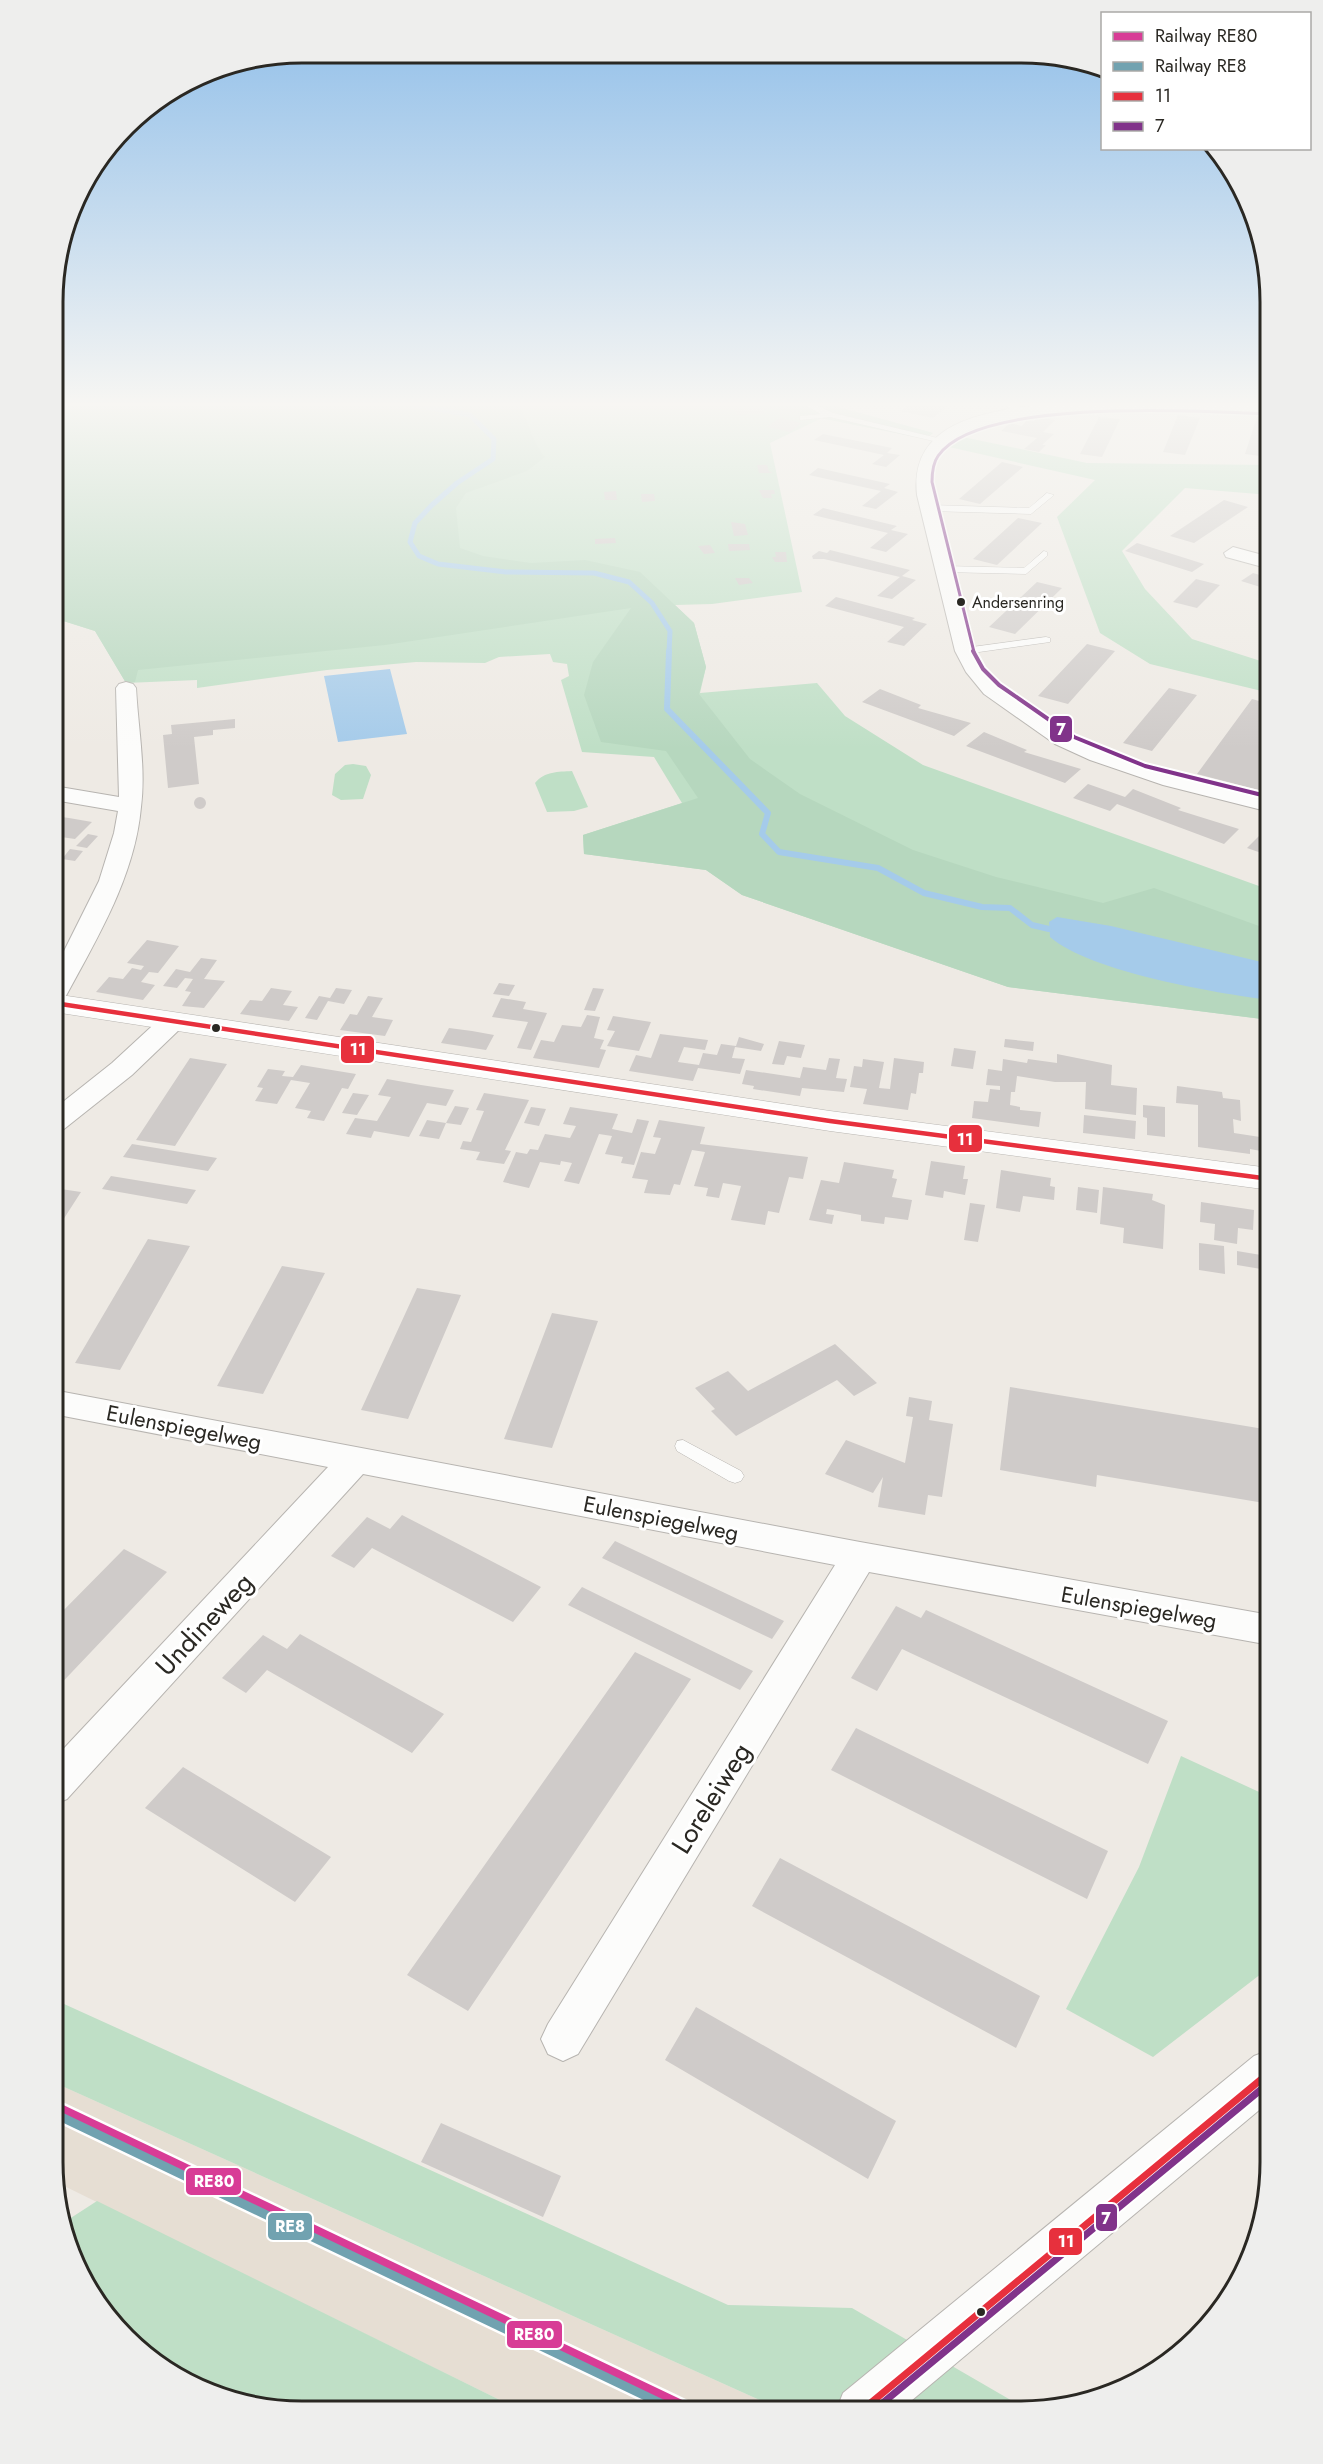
<svg xmlns="http://www.w3.org/2000/svg" width="1323" height="2464" font-family="Jost,sans-serif">
<style>
.built{fill:#e6ded3}
.green{fill:#bfdfc6}
.forest{fill:#b6d7be}
.water{fill:#a5cbea}
.lines{fill:none;stroke-linecap:round;stroke-linejoin:round}
.stream-far1{stroke:#a5cbea;stroke-width:5}
.stream{stroke:#a5cbea;stroke-width:6}
.building{fill:#cfcbc9}
.service-casing{stroke:#b7b4b0;stroke-width:1}
.minor-casing{stroke:#b7b4b0;stroke-width:2}
.secondary-casing{stroke:#b7b4b0;stroke-width:1}
.service{fill:#fcfcfb;fill-rule:evenodd}
.minor{fill:#fcfcfb;fill-rule:evenodd}
.secondary{fill:#fcfcfb;fill-rule:evenodd}
.bus-1-far1-casing{stroke:#fff;stroke-width:9}
.bus-1-casing{stroke:#fff;stroke-width:11}
.bus-2-far2-casing{stroke:#fff;stroke-width:6}
.bus-2-far1-casing{stroke:#fff;stroke-width:8}
.bus-2-casing{stroke:#fff;stroke-width:11}
.bus-1-far1{stroke:#e7303d;stroke-width:4.5}
.bus-1{stroke:#e7303d;stroke-width:7}
.bus-2-far2{stroke:#81338a;stroke-width:3}
.bus-2-far1{stroke:#81338a;stroke-width:4}
.bus-2{stroke:#81338a;stroke-width:7}
.rail-1-casing{stroke:#fff;stroke-width:14}
.rail-2-casing{stroke:#fff;stroke-width:14}
.rail-1{stroke:#d83c96;stroke-width:9}
.rail-2{stroke:#71a2b0;stroke-width:9}
.bus-dot{fill:#2a2823;stroke:#fff;stroke-width:2}
.labels{text-anchor:middle;dominant-baseline:central;stroke-width:6;stroke-linejoin:round;paint-order:stroke}
.far-bus-label{font-size:16px;fill:#2a2823;stroke:#fff;text-anchor:start}
.street-label{font-size:22px;fill:#2a2823;stroke:#fff}
.near-street-label{font-size:27px;fill:#2a2823;stroke:#fff}
.rim{fill:none;stroke:#2a2823;stroke-width:3}
.line-badge{stroke:#fff;stroke-width:2}
.badge-label{font-size:16px;text-anchor:middle;font-weight:bold;fill:#fff}
</style>
<rect width="100%" height="100%" fill="#eeeae4"/>
<!-- built -->
<path class="built" d="M53,2082L784,2411L520,2410L56,2182L53,2162Z"/>
<!-- green -->
<path class="green" d="M54,404H827L933,433L925,439L824,417L770,443L802,592L712,604L675,605L694,623L706,667L700,693L817,683L845,716L923,765L1270,890V1020L1008,987L742,895L706,870L584,854L583,835L682,803L654,757L582,752L561,680L569,676L567,664L553,662L550,654L499,657L485,663L416,662L327,670L197,688V680L126,683L95,631L54,618Z
M963,437L1087,463L1270,465V495L1185,488L1122,551L1145,589L1192,639L1270,664V693L1150,664L1100,633L1057,517L1095,480L949,447Z
M353,764L366,766L371,775L363,799L341,800L332,795L335,774L345,765Z
M572,771L588,807L574,811L547,812L535,783C545,771 558,772 572,771Z
M1181,1756L1270,1797V1967L1153,2057L1066,2009L1139,1867Z
M53,1999L728,2305L852,2308L1028,2410L784,2411L53,2082Z
M97,2201L520,2410L269,2409L206,2392L150,2360L95,2301L66,2242L63,2223Z"/>
<!-- forest -->
<path class="forest" d="M54,404H517C530,421 531,441 545,457L527,471L466,493L456,508L460,548L483,556L531,563L585,560L640,572L694,623L706,667L699,694L750,759L800,794L913,850L996,877L1103,903L1154,888L1270,930V1020L1008,987L742,895L706,870L584,854L583,835L698,798L666,751L601,742L584,695L593,662L631,608L385,645L138,670L135,682L126,683L95,631L54,618Z
M750,404H827L933,433L925,439Z"/>
<!-- water -->
<path class="water" d="M390,669L407,734L338,742L324,676Z
M1057,917L1111,926L1270,964V1000C1215,993 1091,972 1050,937L1049,922Z"/>
<g class="lines">
<!-- stream-far1 -->
<path class="stream-far1" d="M410,404L470,415L494,439L493,459L457,483L432,505L415,523L410,542L419,556L438,564L506,572L594,573L629,582L652,603L670,631L669,652"/>
<!-- stream -->
<path class="stream" d="M669,651L667,709L768,813L762,834L779,852L878,868L924,893L982,907L1010,908L1032,925L1049,929"/>
</g>
<!-- building -->
<path class="building" d="M910,404H951L933,418L900,411Z
M762,408L765,413L738,415L735,410Z
M1178,415L1200,418L1185,455L1163,452Z
M1038,417L1055,420L1043,432L1054,434L1042,445H1046L1039,452L1024,449L1037,438L1001,431L1010,423L1022,426L1028,419L1034,421Z
M1099,417L1120,419L1102,457L1080,454Z
M1257,417L1270,419V445L1267,457L1245,454Z
M779,418L802,423L790,432L767,427Z
M823,434L892,448L887,453L900,455L886,467L872,464L884,455L814,440Z
M1002,462L1023,467L980,504L959,499Z
M757,465H767L769,471L773,473H759Z
M818,468L890,484L884,488L898,492L876,509L862,506L881,491L809,475Z
M759,490H774L775,494H771L772,498H763Z
M616,491L617,500H605L604,492Z
M641,494H654L655,501L642,502Z
M1224,500L1248,507L1194,543L1170,536Z
M823,508L897,526L891,530L908,534L886,552L870,548L888,533L813,515Z
M1018,518L1042,523L997,565L973,559Z
M731,522L745,524L748,535L734,536Z
M615,538L616,543L595,544V539Z
M1137,543L1169,553L1204,564L1192,572L1125,551Z
M728,544H749L750,550L729,551Z
M710,545L715,553L704,554L698,546Z
M830,550L910,570L902,576L916,580L892,599L877,596L900,577L824,559H813L812,556L819,551L827,553Z
M775,552H786L787,562H775L772,557H776Z
M1253,573L1270,578V590L1241,581Z
M735,578H749L753,583L739,585Z
M1196,579L1220,585L1197,608L1173,602Z
M1037,582L1062,588L1015,634L989,627Z
M836,597L915,618L912,620L927,624L904,646L887,642L904,627L825,606Z
M1087,644L1115,651L1068,704L1038,696Z
M1169,688L1197,695L1152,751L1123,743Z
M880,689L921,705L918,708L971,723L954,736L862,702Z
M1252,699L1270,704V793L1197,774Z
M235,719V728L213,730V735L194,737L199,784L168,788L163,735L172,734L171,725Z
M984,732L1027,750L1024,752L1081,769L1065,783L966,746Z
M54,734H60V763L54,764Z
M1088,784L1125,797L1133,789L1181,808L1178,810L1239,829L1224,844L1117,804L1110,811L1073,798Z
M194 803a6 6 0 1 1 12 0a6 6 0 1 1-12 0Z
M54,816L69,818L92,822L75,839L54,836Z
M1263,832L1270,835V856L1247,848Z
M88,834L98,836L87,848L76,846Z
M70,849L83,851L75,861L62,859Z
M147,940L179,946L158,973L149,972L141,982L155,985L143,1000L96,992L109,977L123,979L132,968L141,970L144,966L127,963Z
M201,958L217,960L204,979L225,981L204,1008L182,1006L191,992L185,991L193,979L185,978L177,988L163,986L176,969L190,972Z
M499,983L515,985L509,996L493,994Z
M271,988L292,991L283,1005L298,1007L289,1021L240,1014L250,1000L262,1001Z
M336,988L352,990L344,1004L328,1001L317,1020L305,1018L319,996L330,998Z
M593,988L604,989L595,1011L584,1010Z
M368,996L383,998L372,1017L393,1020L385,1036L340,1030L350,1014L357,1015Z
M501,998L526,1002L523,1009L547,1013L531,1050L517,1048L528,1022L492,1017Z
M587,1015L600,1017L594,1038L604,1040L600,1049L606,1050L599,1068L533,1058L541,1040L554,1042L562,1025L581,1027Z
M613,1016L651,1022L639,1051L607,1046L615,1031L607,1030Z
M449,1028L472,1031L494,1035L486,1050L441,1043Z
M660,1034L708,1040L705,1050L684,1047L678,1062L699,1065L703,1053L717,1055L721,1044L736,1046L739,1037L764,1044L761,1051L735,1047L732,1058L745,1059L740,1074L698,1068L693,1081L629,1071L636,1055L651,1058Z
M1005,1039L1034,1042L1033,1051L1004,1047Z
M779,1041L805,1045L801,1058L787,1056L784,1065L772,1064Z
M954,1048L976,1051L973,1069L951,1066Z
M1057,1054L1112,1065L1111,1085L1137,1088L1136,1115L1085,1109L1086,1082H1055L1017,1076L1015,1092H1011L1010,1105L1020,1107V1110L1041,1112L1039,1127L972,1118L974,1101L988,1102L990,1089L1000,1090V1086L986,1085L988,1069L1002,1071L1003,1059L1027,1063L1028,1059L1057,1063Z
M190,1058L227,1064L175,1146L136,1140Z
M829,1058L840,1059L836,1078L847,1079L844,1092L802,1088L800,1096L753,1089L754,1086L742,1084L746,1070L800,1078L803,1067L826,1070Z
M894,1058L924,1062L923,1073H919L916,1094L911,1093L908,1110L863,1104L867,1089L850,1087L854,1066L862,1067L863,1059L884,1062L879,1088L890,1089Z
M301,1065L356,1074L348,1089L342,1088L324,1121L307,1118L311,1111L295,1108L310,1083L291,1080L277,1104L255,1101L263,1088L257,1087L268,1069L285,1071L282,1076L293,1077Z
M387,1079L421,1085L454,1090L446,1106L427,1103L409,1137L374,1131L371,1138L346,1134L355,1118L377,1121L391,1097L378,1095Z
M1177,1086L1222,1092L1223,1098L1240,1100L1241,1121L1233,1119L1234,1133L1260,1137L1261,1151L1250,1149V1154L1198,1147V1105L1176,1103Z
M353,1093L369,1095L357,1115L342,1113Z
M484,1093L529,1100L505,1150L511,1151L504,1164L476,1160L480,1152L460,1149L463,1141L471,1142L484,1111L476,1110Z
M1143,1105L1165,1107V1137L1147,1135V1118L1143,1117Z
M455,1106L469,1108L461,1125L446,1123Z
M531,1107L546,1109L539,1126L524,1123Z
M570,1107L618,1114L612,1129L632,1133L637,1119L649,1121L634,1165L621,1163L623,1157L605,1154L612,1136L599,1134L579,1184L564,1181L572,1163L561,1161L560,1165L540,1162L529,1188L503,1182L516,1152L527,1154L530,1149L538,1150L545,1134L570,1138L576,1126L563,1124Z
M1084,1115L1136,1121L1135,1139L1083,1133Z
M427,1120L446,1123L439,1139L419,1136Z
M659,1120L705,1127L700,1144L808,1157L803,1179L789,1177L779,1213L768,1211L765,1225L731,1220L741,1186L723,1183L719,1198L706,1196L708,1188L694,1186L705,1152L692,1150L680,1185L674,1184L670,1195L644,1193L648,1180L632,1178L641,1152L655,1154L661,1138L653,1137Z
M132,1144L217,1158L208,1171L123,1157Z
M931,1161L965,1166L963,1179H968L965,1195L944,1191L943,1198L925,1195Z
M844,1162L894,1170L892,1178L897,1179L892,1197L912,1200L908,1220L885,1217L884,1224L861,1221V1215L827,1209L826,1214L834,1215L832,1224L809,1220L821,1180L839,1183Z
M1001,1170L1051,1178L1050,1186L1055,1187L1054,1200L1023,1196L1020,1212L996,1208Z
M111,1176L196,1190L187,1204L102,1189Z
M1078,1187L1099,1190L1097,1213L1076,1210Z
M1103,1187L1153,1194L1152,1200L1165,1205L1163,1249L1123,1243L1124,1228L1100,1224Z
M54,1188L81,1192L54,1234Z
M1201,1202L1254,1210L1253,1230L1238,1228L1237,1244L1214,1240L1215,1224L1200,1222Z
M970,1203L985,1205L978,1242L964,1240Z
M148,1239L190,1246L120,1370L75,1363Z
M1199,1243L1224,1246L1225,1274L1199,1270Z
M1237,1251L1261,1255V1269L1237,1265Z
M282,1266L325,1273L263,1394L217,1386Z
M417,1288L461,1295L408,1419L361,1410Z
M552,1313L598,1321L552,1448L504,1439Z
M835,1344L877,1383L854,1396L837,1380L736,1436L711,1411L715,1409L695,1388L728,1371L748,1391Z
M1010,1387L1270,1430V1504L1097,1475L1096,1487L1000,1470Z
M909,1397L932,1401L929,1420L953,1424L942,1497L928,1495L925,1515L878,1507L883,1477L873,1493L825,1474L846,1440L905,1463L913,1417L906,1416Z
M402,1515L470,1550L541,1587L513,1622L372,1548L354,1568L331,1556L367,1517L390,1529Z
M615,1541L784,1621L772,1639L602,1558Z
M124,1549L167,1572L53,1692V1621Z
M582,1587L753,1671L740,1690L568,1605Z
M896,1606L921,1618L926,1610L1168,1721L1148,1764L902,1649L877,1691L851,1678Z
M300,1634L370,1673L444,1714L412,1753L267,1670L246,1693L222,1678L263,1635L287,1649Z
M635,1652L691,1679L468,2011L407,1975Z
M856,1728L1108,1851L1087,1899L831,1770Z
M183,1767L331,1857L295,1902L145,1808Z
M780,1858L1040,1996L1016,2048L752,1906Z
M696,2007L896,2121L868,2179L665,2060Z
M441,2123L561,2176L543,2217L421,2162Z"/>
<g class="lines">
<defs>
<path id="service" d="M803,404H814L833,413L946,440L942,443L830,417L800,420V416L821,414Z
M1004,404H1014L1024,412L1017,414Z
M1047,493L1054,495L1031,514L930,511L926,508L930,505L1029,508Z
M1044,551L1047,552V556L1026,574L944,572L939,569L944,566L1024,568Z
M1046,637L1050,638V642L965,654L960,651L965,648Z
M683,1440L741,1471L744,1476L741,1481L735,1483L729,1481L677,1451L675,1446L677,1441Z"/>
<path id="minor" d="M1044,404H1270V412C1204,409 981,395 940,451C934,460 934,472 933,482L973,645C984,678 1011,695 1039,713C1052,721 1064,731 1077,738C1136,769 1206,783 1270,798V812L1163,785L1090,760L1055,744L984,694L966,672L955,651L917,495C909,420 988,412 1044,404Z
M1233,547L1270,557V569L1226,557L1224,553Z
M126,682L133,684L136,688C138,727 146,768 141,807C135,875 99,935 67,994L63,1000L54,1002V971L99,881L114,833L118,811L54,800V786L119,797L116,688L119,684Z
M172,1014L181,1016L185,1022L181,1028L132,1075L64,1129L54,1132V1109L112,1063L163,1016Z
M53,1390L860,1542L1270,1615V1645L869,1572L578,2054L563,2061L548,2054L541,2039L548,2024L835,1565L363,1474L67,1799L53,1805V1760L328,1467L53,1414Z
M1270,2050V2101L899,2411H836L843,2393L1254,2056Z"/>
<path id="secondary" d="M54,994L830,1111L1270,1168V1190L830,1131L54,1012Z"/>
</defs>
<!-- service casing -->
<use href="#service" class="service-casing"/>
<!-- minor casing -->
<use href="#minor" class="minor-casing"/>
<!-- secondary casing -->
<use href="#secondary" class="secondary-casing"/>
<!-- service -->
<use href="#service" class="service"/>
<!-- minor -->
<use href="#minor" class="minor"/>
<!-- secondary -->
<use href="#secondary" class="secondary"/>
<defs>
<path id="bus-1-far1" d="M54,1003L830,1121L1270,1179"/>
<path id="bus-1" d="M861,2411L1270,2072"/>
<path id="bus-2-far2" d="M974,652L932,482C932,473 933,463 938,456C978,397 1203,411 1270,414"/>
<path id="bus-2-far1" d="M973,651L983,669L999,685L1074,737L1145,766L1270,797"/>
<path id="bus-2" d="M873,2411L1270,2082"/>
</defs>
<!-- bus-1-far1 casing -->
<use href="#bus-1-far1" class="bus-1-far1-casing"/>
<!-- bus-1 casing -->
<use href="#bus-1" class="bus-1-casing"/>
<!-- bus-2-far2 casing -->
<use href="#bus-2-far2" class="bus-2-far2-casing"/>
<!-- bus-2-far1 casing -->
<use href="#bus-2-far1" class="bus-2-far1-casing"/>
<!-- bus-2 casing -->
<use href="#bus-2" class="bus-2-casing"/>
<!-- bus-1-far1 -->
<use href="#bus-1-far1" class="bus-1-far1"/>
<!-- bus-1 -->
<use href="#bus-1" class="bus-1"/>
<!-- bus-2-far2 -->
<use href="#bus-2-far2" class="bus-2-far2"/>
<!-- bus-2-far1 -->
<use href="#bus-2-far1" class="bus-2-far1"/>
<!-- bus-2 -->
<use href="#bus-2" class="bus-2"/>
<defs>
<path id="rail-1" d="M53,2105L695,2411"/>
<path id="rail-2" d="M53,2113L677,2411"/>
</defs>
<!-- rail-1 casing -->
<use href="#rail-1" class="rail-1-casing"/>
<!-- rail-2 casing -->
<use href="#rail-2" class="rail-2-casing"/>
<!-- rail-1 -->
<use href="#rail-1" class="rail-1"/>
<!-- rail-2 -->
<use href="#rail-2" class="rail-2"/>
</g>
<!-- sky -->
<linearGradient id="sky" x2="0" y2="1"><stop stop-color="#8dbde9"/><stop offset="0.54" stop-color="#f7f6f3"/><stop offset="1" stop-color="#f7f6f3" stop-opacity="0"/></linearGradient>
<rect width="1323" height="749" fill="url(#sky)"/>
<!-- markers -->
<g class="bus-dot">
<circle cx="961" cy="602" r="5"/>
<circle cx="216" cy="1028" r="5"/>
<circle cx="981" cy="2312" r="5"/>
</g>
<g class="labels">
<!-- far-bus labels -->
<g class="far-bus-label">
<text x="972" y="602">Andersenring</text>
</g>
<!-- street labels -->
<g class="street-label">
<text transform="translate(184 1427) rotate(11)">Eulenspiegelweg</text>
<text transform="translate(661 1518) rotate(11)">Eulenspiegelweg</text>
<text transform="translate(1139 1607) rotate(10)">Eulenspiegelweg</text>
</g>
<!-- near-street labels -->
<g class="near-street-label">
<text transform="translate(204 1624) rotate(-47)">Undineweg</text>
<text transform="translate(711 1798) rotate(-58)">Loreleiweg</text>
</g>
</g>
<!-- crop -->
<path d="M0 0H1323V2464H0ZM302 63H1021A239 239 0 0 1 1260 302V2162A239 239 0 0 1 1021 2401H302A239 239 0 0 1 63 2162V302A239 239 0 0 1 302 63Z" fill="#eeeeed" fill-rule="evenodd"/>
<path class="rim" d="M302 63H1021A239 239 0 0 1 1260 302V2162A239 239 0 0 1 1021 2401H302A239 239 0 0 1 63 2162V302A239 239 0 0 1 302 63Z"/>
<g class="line-badge">
<rect x="1049" y="715" width="24" height="28" rx="6" fill="#81338a"/>
<rect x="340" y="1035" width="35" height="29" rx="6" fill="#e7303d"/>
<rect x="948" y="1124" width="35" height="29" rx="6" fill="#e7303d"/>
<rect x="185" y="2167" width="57" height="29" rx="6" fill="#d83c96"/>
<rect x="1095" y="2203" width="23" height="29" rx="6" fill="#81338a"/>
<rect x="267" y="2212" width="46" height="29" rx="6" fill="#71a2b0"/>
<rect x="1048" y="2227" width="35" height="29" rx="6" fill="#e7303d"/>
<rect x="506" y="2320" width="57" height="29" rx="6" fill="#d83c96"/>
</g>
<g class="badge-label">
<text x="1061" y="735">7</text>
<text x="358" y="1055">11</text>
<text x="965" y="1145">11</text>
<text x="214" y="2187">RE80</text>
<text x="1106" y="2224">7</text>
<text x="290" y="2232">RE8</text>
<text x="1066" y="2247">11</text>
<text x="534" y="2340">RE80</text>
</g>
<!-- legend -->
<rect x="1101" y="12" width="210" height="138" fill="#ffffff" stroke="#aaa9a7" stroke-width="1.5"/>
<rect x="1113" y="32" width="30" height="9" fill="#d83c96" stroke="#aaa9a7" stroke-width="1.5"/>
<text x="1155" y="42" font-size="18" fill="#2a2823">Railway RE80</text>
<rect x="1113" y="62" width="30" height="9" fill="#71a2b0" stroke="#aaa9a7" stroke-width="1.5"/>
<text x="1155" y="72" font-size="18" fill="#2a2823">Railway RE8</text>
<rect x="1113" y="92" width="30" height="9" fill="#e7303d" stroke="#aaa9a7" stroke-width="1.5"/>
<text x="1155" y="102" font-size="18" fill="#2a2823">11</text>
<rect x="1113" y="122" width="30" height="9" fill="#81338a" stroke="#aaa9a7" stroke-width="1.5"/>
<text x="1155" y="132" font-size="18" fill="#2a2823">7</text>
</svg>
